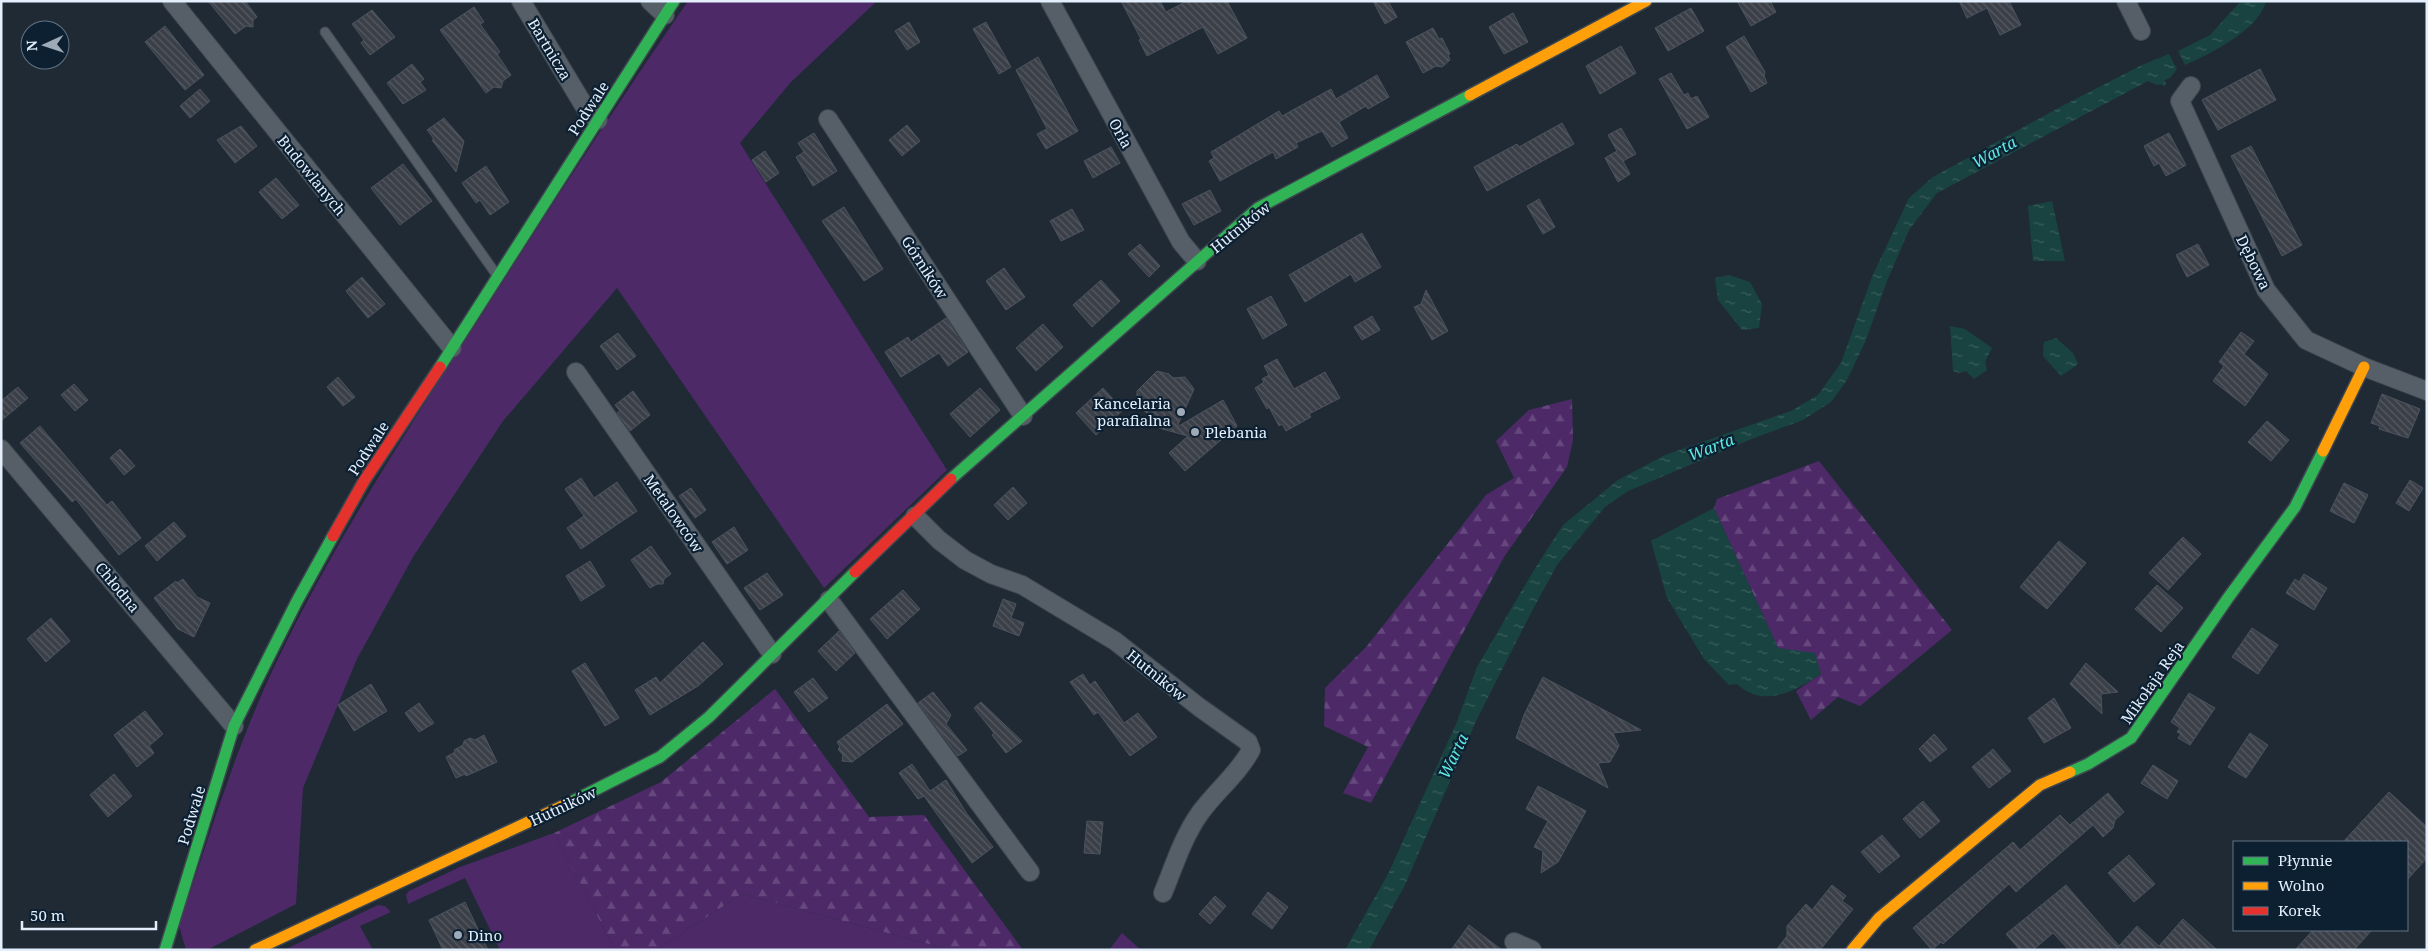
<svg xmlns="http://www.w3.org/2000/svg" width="2428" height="951" font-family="'Noto Serif',serif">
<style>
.green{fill:#4d2968}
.forest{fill:url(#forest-firs)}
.water{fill:url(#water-ripples)}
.building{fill:url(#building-back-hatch);stroke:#4d535e}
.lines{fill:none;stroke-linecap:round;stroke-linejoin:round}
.lane-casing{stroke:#3e4750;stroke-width:11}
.street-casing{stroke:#3e4750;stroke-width:20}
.fast-casing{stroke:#3e4750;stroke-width:14}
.slow-casing{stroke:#3e4750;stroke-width:14}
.jam-casing{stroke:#3e4750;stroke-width:14}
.lane{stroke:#565f67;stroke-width:9}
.street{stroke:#565f67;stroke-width:18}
.fast{stroke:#30b455;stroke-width:11}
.slow{stroke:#ff9f0a;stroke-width:11}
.jam{stroke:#e5322d;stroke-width:11}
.poi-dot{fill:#9eaab6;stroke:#0d2032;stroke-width:2}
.labels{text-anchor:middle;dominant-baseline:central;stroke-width:4.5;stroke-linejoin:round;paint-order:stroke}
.street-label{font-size:15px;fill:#e3effc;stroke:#0d2032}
.poi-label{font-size:15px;fill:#e3effc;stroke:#0d2032;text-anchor:start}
.water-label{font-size:16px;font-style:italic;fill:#5ce9e0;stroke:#0d2032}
</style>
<defs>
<pattern id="forest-firs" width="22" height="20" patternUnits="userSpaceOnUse" patternTransform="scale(1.25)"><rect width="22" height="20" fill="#4d2968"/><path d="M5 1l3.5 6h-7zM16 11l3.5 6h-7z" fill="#66487e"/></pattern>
<pattern id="water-ripples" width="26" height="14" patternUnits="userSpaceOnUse" patternTransform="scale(1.25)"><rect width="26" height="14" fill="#194340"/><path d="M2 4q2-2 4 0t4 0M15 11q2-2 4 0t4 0" fill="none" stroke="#3a5e5c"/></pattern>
<pattern id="building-back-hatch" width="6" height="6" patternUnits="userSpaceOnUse" patternTransform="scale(1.25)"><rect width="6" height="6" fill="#3a3f48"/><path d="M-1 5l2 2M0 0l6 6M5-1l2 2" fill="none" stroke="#565b63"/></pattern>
</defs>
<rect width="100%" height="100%" fill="#1f2a35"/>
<!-- green -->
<path class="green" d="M688,1H877L791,82L740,143L947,470L824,588L617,288L503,421L413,557L357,659L303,788L296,904L207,950H186L179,926C209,837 236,746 277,661C335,541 410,425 483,313C550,208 617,104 688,1Z
M554,833L615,950H500L465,878L408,904L406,895L409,891L460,867Z
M742,894L951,950H656Z
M378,905L385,906L391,912L360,926L373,950H284Z
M1122,933L1141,950H1109Z"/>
<!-- forest -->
<path class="forest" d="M1572,399L1573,440L1567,467L1504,557L1371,803L1343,793L1368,747L1324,726L1325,688L1367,646L1486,495L1514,478L1496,441L1529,410Z
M1819,461L1952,630L1860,706L1838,697L1811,720L1796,691L1821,674L1778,648L1714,508L1717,499Z
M775,689L869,817L924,815L1023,950H951L742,894L656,950H615L554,833L661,782Z"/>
<!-- water -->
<path class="water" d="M2241,1H2266C2259,30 2210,54 2185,65L2178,51L2210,35Z
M2169,54L2177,69L2170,78L2165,80L2166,85L2163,86L2161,84L2157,85L2148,81L1937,193L1909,230L1887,281L1866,340L1847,380L1831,402L1803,420L1754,438L1628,491L1605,507L1557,565L1532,611L1477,719L1405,885L1369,950H1345L1388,874L1456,724L1477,667L1534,570L1563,525L1618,480L1665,455L1791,411L1818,395L1841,363L1872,277L1909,198L1933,177L2060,107L2144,64Z
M2052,201L2065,261H2033L2028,206Z
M1729,275L1750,282L1762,304L1759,328L1742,330L1718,300L1715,278Z
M1950,326L1965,329L1992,348L1985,362L1987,370L1974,379L1966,371L1959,373L1953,371Z
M2056,338L2073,353L2078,364L2061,376L2043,356L2044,342Z
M1714,508L1778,648L1815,653L1821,674C1795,691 1764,709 1737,684L1729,685L1704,659L1667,598L1651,541Z"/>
<!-- building -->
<path class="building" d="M208,1H245L257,17L253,20V27L246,26L235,34Z
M1121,1H1160L1166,12L1187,1H1227L1247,38L1218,54L1203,27L1147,56L1139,40L1141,39Z
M1373,1H1388L1397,17L1385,24Z
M1737,1H1770L1776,12L1751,26Z
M1959,1H2009L2021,25L2000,35L1987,8L1967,18Z
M474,7L484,22L480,24L500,52L497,54L511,75L503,81L501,88L494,87L486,93L440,30Z
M1691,8L1704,31L1668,51L1655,28Z
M372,10L395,37L370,55L361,43L364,40L352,24Z
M1513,13L1528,42L1504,54L1489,27Z
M909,22L920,42L907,50L895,31Z
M986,22L1011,67L999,74L973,29Z
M165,26L204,75L185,90L145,42Z
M1433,28L1439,39L1442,38L1450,54L1448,55L1450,60L1442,67L1436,66L1423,73L1406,42Z
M1744,36L1765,72L1764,76L1767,83L1751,92L1726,47Z
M1621,46L1636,73L1600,94L1586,66Z
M1038,57L1078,131L1046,149L1037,134L1047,129L1016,70Z
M412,64L424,79L420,82L426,90L403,104L387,83Z
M2260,69L2276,100L2218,130L2202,100Z
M1671,73L1684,95L1688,93L1691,99L1697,96L1709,117L1687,129L1659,79Z
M1377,75L1389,97L1368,109L1366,106L1339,122L1348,138L1332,147L1322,131L1296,143L1298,147L1276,159L1273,152L1220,181L1209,161L1214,158L1211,152L1279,111L1282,116L1331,89L1336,99Z
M200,89L210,101L190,118L180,106Z
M444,118L464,141L456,172L432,140L434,139L427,130Z
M1562,123L1574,144L1487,191L1474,167L1517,144L1519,147Z
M907,125L920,141L902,156L889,140Z
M241,126L257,146L235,163L217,140Z
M1621,128L1636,154L1623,161L1630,174L1618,182L1605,158L1617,151L1608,135Z
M814,133L837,171L813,186L796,157L804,152L798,143Z
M2169,133L2186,165L2166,176L2159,163L2154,166L2144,146Z
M2251,146L2302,245L2282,256L2231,156Z
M1111,147L1120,163L1093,178L1084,161Z
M765,151L779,173L766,182L752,160Z
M403,164L432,201L400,225L371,188Z
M486,166L509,202L490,215L480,200L476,203L462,183Z
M276,178L299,205L282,219L259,192Z
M1210,190L1221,211L1194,225L1182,204Z
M1539,199L1555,227L1543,234L1527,206Z
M844,207L883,269L864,281L822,221Z
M1072,209L1084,230L1061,241L1050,221Z
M1362,233L1381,267L1355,282L1351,274L1305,302L1289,275Z
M1140,244L1160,266L1149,277L1128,254Z
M2198,244L2209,265L2187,277L2176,255Z
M1004,268L1025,297L1006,310L986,281Z
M362,277L385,304L368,318L346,291Z
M1101,280L1120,301L1092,327L1073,305Z
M1426,290L1448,331L1432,340L1414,307L1421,304Z
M1271,296L1287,325L1263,339L1247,309Z
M1372,316L1380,330L1362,340L1354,327Z
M946,318L968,352L948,366L939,353L901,377L885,352L908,337L911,342Z
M1043,324L1063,347L1036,371L1016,348Z
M2241,332L2254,341L2244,354L2268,374L2245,406L2213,381L2224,366L2219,362Z
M618,333L636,356L617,370L600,346Z
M1277,359L1294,389L1325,372L1340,398L1309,414L1311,417L1286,431L1282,424L1279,426L1269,407L1267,409L1255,388L1264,382L1262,379L1269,375L1264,366Z
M1157,371L1169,374L1173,378L1185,377L1194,389L1177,427L1223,400L1237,426L1185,471L1169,453L1188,436L1159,428L1137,402V391Z
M338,377L355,397L343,406L327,387Z
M74,384L88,400L75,411L61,395Z
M18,387L28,398L1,421V401Z
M980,388L1000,410L970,437L950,414Z
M1103,388L1123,410L1096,435L1076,413Z
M633,391L650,415L630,431L617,413L620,411L615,405Z
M2382,394L2420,409L2408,438L2379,429L2380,426L2371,423Z
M2267,421L2289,440L2271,461L2248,442Z
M40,426L107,505L112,501L141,538L119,555L76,499L72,502L20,443Z
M120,449L135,466L124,475L110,458Z
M581,478L594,498L617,482L637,511L581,549L567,528L584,516L565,489Z
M2410,480L2423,488L2409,511L2396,503Z
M2344,483L2368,495L2354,523L2330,511Z
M1013,487L1027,503L1008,520L994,505Z
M691,488L706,510L695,518L679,496Z
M174,522L186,536L157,561L145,546Z
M734,527L748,550L727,564L712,542Z
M2183,537L2201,554L2168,590L2149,573Z
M2059,541L2086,563L2047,609L2020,587Z
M651,546L671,574L664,579L663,584H657L650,588L631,560Z
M590,561L605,586L581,601L566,576Z
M767,573L783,595L760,610L744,588Z
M2304,574L2327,588L2314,610L2286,593L2295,579L2299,582Z
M183,579L197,597L210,603L194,637L178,629L154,598L176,581L177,583Z
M2157,585L2183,608L2161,632L2135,609Z
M903,590L920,609L887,639L870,619Z
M1003,599L1016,604L1011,618L1024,623L1019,636L993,626Z
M51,618L70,641L46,662L27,639Z
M2252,628L2278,645L2258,674L2232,657Z
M839,631L855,653L836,671L818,651Z
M703,642L723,664L698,686L650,715L635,690L656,677L660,683Z
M585,663L619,718L605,726L572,671Z
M2086,663L2118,692L2101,694L2102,714L2070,684Z
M1083,674L1090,685L1095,681L1124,723L1138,713L1157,737L1130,756L1098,712L1094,715L1070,682Z
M1543,677L1641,730L1613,733L1619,746L1610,762L1598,763L1608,788L1516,738L1524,715Z
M813,678L828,698L809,712L794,692Z
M371,684L387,711L354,731L338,705Z
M933,692L951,715L946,724L967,750L958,756L918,703Z
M2189,693L2215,708L2190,745L2178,738L2181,734L2177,732L2180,728L2171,722Z
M2054,698L2071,728L2044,743L2028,718Z
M981,702L1022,741L1006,753L992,735L994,733L974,708Z
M419,703L434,723L419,732L405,713Z
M887,704L903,724L852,762L842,761L843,755L838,749L840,747L837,742Z
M145,711L163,734L149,746L154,753L137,767L114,735Z
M2250,733L2268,745L2246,778L2228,767Z
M1934,734L1947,749L1930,762L1919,749Z
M484,735L497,762L466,776L465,774L456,778L446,757L455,752L454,750L463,745L464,741L470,738L475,740Z
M1993,749L2011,771L1989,788L1972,767Z
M912,764L930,791L946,780L967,814L993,847L972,863L924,796L918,799L899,773Z
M2153,765L2178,781L2167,799L2141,783Z
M114,774L132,796L108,817L90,795Z
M1538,786L1586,811L1558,862L1541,873L1543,851L1534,847L1548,821L1526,809Z
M2389,792L2427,827V858L2407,880V842H2343Z
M2108,793L2124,812L2115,820L2113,828L2103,837L2093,825L2016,892L2009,884L1943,944L1941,942L1932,950L1913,928L2013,842L2020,850L2060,815L2070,825Z
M1923,801L1940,821L1920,838L1903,819Z
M1087,821L1103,822L1100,854L1084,853Z
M1882,835L1900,856L1879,873L1861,852Z
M2129,855L2155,884L2134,902L2108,873Z
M1832,885L1846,896L1842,901L1853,909L1820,950H1776L1787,936V926L1806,904L1812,910Z
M2066,885L2119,946L2137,926L2159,946L2183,919L2217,950H2069L2053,933L2033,950H2020L2006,934Z
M1268,892L1288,907L1272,929L1252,914Z
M1215,896L1226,906L1210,924L1199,914Z
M465,902L488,950H443L429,920Z
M1469,925L1502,950H1451Z
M2313,930H2372L2354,950H2295Z"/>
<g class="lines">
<defs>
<path id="lane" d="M325,32L496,274"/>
<path id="street" d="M172,1L452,348
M521,1L586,109L598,120
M650,1L665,15
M1050,1L1181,242L1197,261
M2126,1L2141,31
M2191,86L2180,101L2266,290L2306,340L2364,367L2427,391
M828,119L1023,416
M576,372L772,654
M1,449L234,726
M915,516L939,540L965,560L991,574L1022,585L1115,641L1199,707L1248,742L1251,750C1238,774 1216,791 1200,813C1183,837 1174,866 1163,893
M829,600L1030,872
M1514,942L1532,950"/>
<path id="fast" d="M440,367L674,1
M951,479L1258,208L1470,95
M2070,772L2088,764L2131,738L2228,598L2295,507L2323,451
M571,802L660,757L709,717L855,572
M165,950L234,726L297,601L333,536"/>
<path id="slow" d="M1470,95L1646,1
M2323,451L2364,367
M255,950L571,802
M1852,950L1879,918L2040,785L2070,772"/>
<path id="jam" d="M333,536L364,481L440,367
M855,572L951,479"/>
</defs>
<!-- lane casing -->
<use href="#lane" class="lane-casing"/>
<!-- street casing -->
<use href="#street" class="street-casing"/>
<!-- fast casing -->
<use href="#fast" class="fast-casing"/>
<!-- slow casing -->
<use href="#slow" class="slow-casing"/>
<!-- jam casing -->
<use href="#jam" class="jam-casing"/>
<!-- lane -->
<use href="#lane" class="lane"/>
<!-- street -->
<use href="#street" class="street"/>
<!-- fast -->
<use href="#fast" class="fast"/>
<!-- slow -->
<use href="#slow" class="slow"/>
<!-- jam -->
<use href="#jam" class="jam"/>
</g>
<!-- markers -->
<g class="poi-dot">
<circle cx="1181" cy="412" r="5"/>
<circle cx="1195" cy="432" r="5"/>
<circle cx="458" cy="935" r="5"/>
</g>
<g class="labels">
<!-- street labels -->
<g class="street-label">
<text transform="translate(550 49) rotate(59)">Bartnicza</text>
<text transform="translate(588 108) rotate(-57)">Podwale</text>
<text transform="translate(1121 133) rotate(61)">Orla</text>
<text transform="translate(312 175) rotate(51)">Budowlanych</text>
<text transform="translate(1240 227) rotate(-39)">Hutników</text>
<text transform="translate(2254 262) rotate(64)">Dębowa</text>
<text transform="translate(925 267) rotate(57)">Górników</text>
<text transform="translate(368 448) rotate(-57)">Podwale</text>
<text transform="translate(674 513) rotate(55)">Metalowców</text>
<text transform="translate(118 587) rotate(50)">Chłodna</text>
<text transform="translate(1157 675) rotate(39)">Hutników</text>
<text transform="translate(2152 682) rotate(-55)">Mikołaja Reja</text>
<text transform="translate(563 806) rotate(-25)">Hutników</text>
<text transform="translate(191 815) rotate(-73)">Podwale</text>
</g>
<!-- poi labels -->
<g class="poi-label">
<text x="1171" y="403" text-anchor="end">Kancelaria<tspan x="1171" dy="17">parafialna</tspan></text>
<text x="1205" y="432">Plebania</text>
<text x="468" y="935">Dino</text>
</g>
<!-- water labels -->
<g class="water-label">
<text transform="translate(1994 152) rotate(-29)">Warta</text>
<text transform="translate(1711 447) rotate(-21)">Warta</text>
<text transform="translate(1453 756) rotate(-64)">Warta</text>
</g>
</g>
<!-- border -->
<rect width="2428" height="951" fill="none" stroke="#e3effc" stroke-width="5"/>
<!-- legend -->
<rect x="2233" y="841" width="175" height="90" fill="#0d2032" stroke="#637383"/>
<rect x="2243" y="857" width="25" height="8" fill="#30b455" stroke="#637383"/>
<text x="2278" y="866" font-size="15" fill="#e3effc">Płynnie</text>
<rect x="2243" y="882" width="25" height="8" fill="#ff9f0a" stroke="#637383"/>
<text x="2278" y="891" font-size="15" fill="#e3effc">Wolno</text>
<rect x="2243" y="907" width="25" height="8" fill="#e5322d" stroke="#637383"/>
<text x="2278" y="916" font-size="15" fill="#e3effc">Korek</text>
<!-- north arrow -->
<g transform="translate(45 45) rotate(267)"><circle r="24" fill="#0d2032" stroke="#637383"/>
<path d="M0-4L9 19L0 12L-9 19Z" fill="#9eaab6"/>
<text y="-8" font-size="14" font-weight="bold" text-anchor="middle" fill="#e3effc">N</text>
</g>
<!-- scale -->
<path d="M22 921v8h134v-8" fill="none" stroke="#e3effc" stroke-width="2.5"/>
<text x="30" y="921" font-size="15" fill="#e3effc" stroke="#0d2032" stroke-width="4" paint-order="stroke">50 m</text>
</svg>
